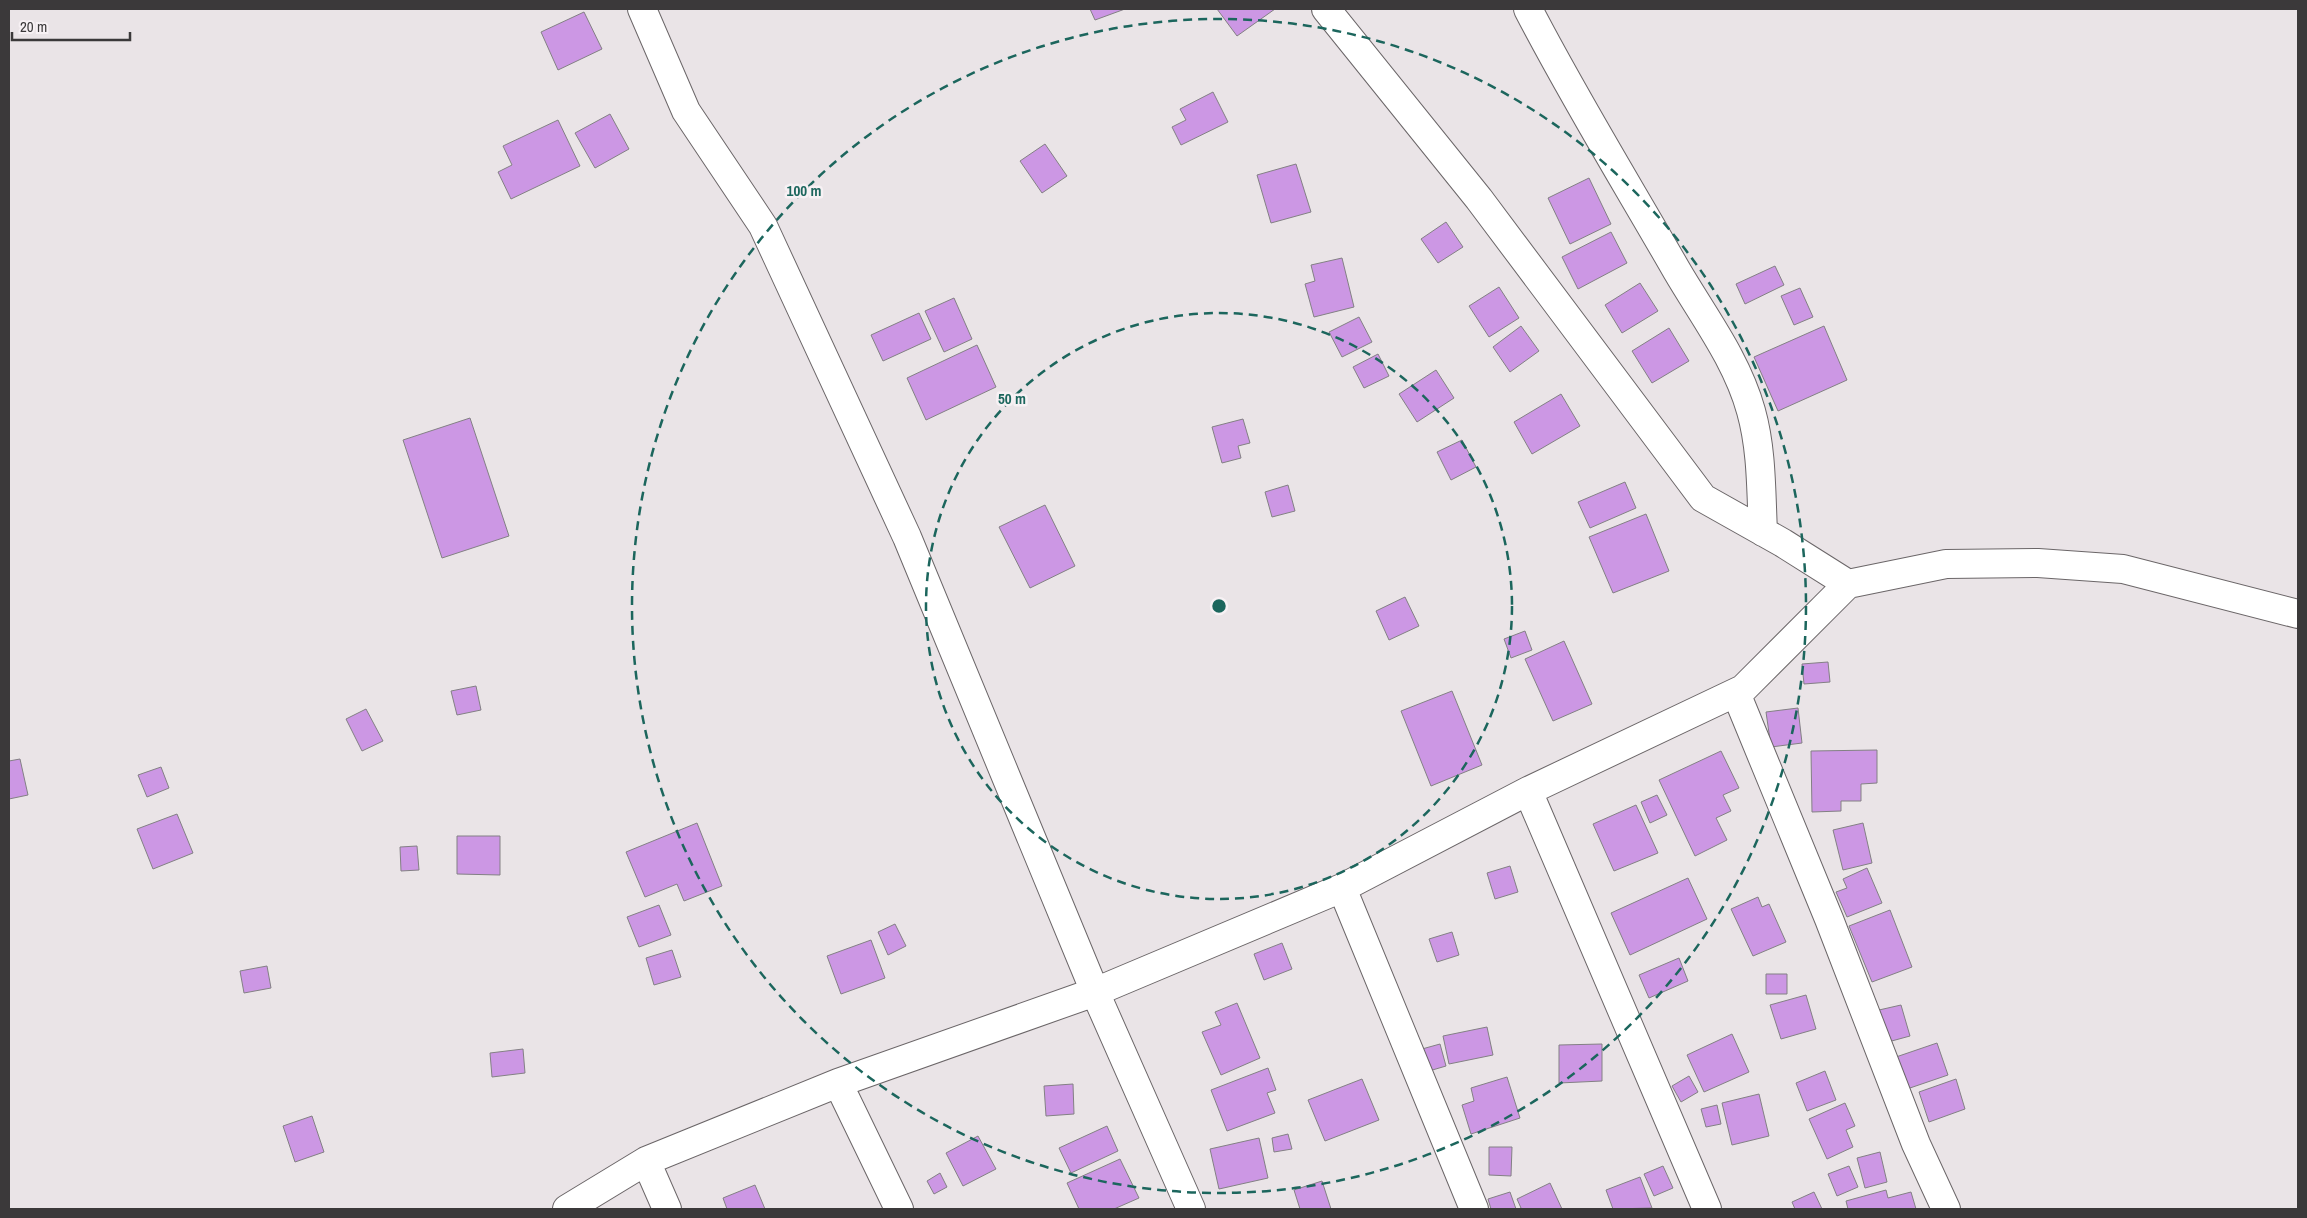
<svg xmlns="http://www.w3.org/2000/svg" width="2307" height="1218" font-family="'Archivo Narrow',sans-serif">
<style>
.building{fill:#cc97e4;stroke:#838084}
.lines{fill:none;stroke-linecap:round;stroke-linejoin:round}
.minor-casing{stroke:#6b6668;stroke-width:30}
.minor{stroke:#fff;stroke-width:28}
.ring{fill:none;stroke:#1c665d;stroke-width:2.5;stroke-dasharray:9 6}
.centre{fill:#1c665d;stroke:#f7f1f4;stroke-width:2.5}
.ring-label{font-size:15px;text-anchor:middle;font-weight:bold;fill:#1c665d;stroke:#f7f1f4;stroke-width:5;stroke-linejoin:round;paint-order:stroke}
</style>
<rect width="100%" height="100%" fill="#eae4e7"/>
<!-- building -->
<path class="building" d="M1090,9H1125L1095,20Z
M1217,9H1275L1237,36Z
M584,12L602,49L558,70L541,32Z
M1213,92L1228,122L1181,145L1172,127L1186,120L1180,109Z
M610,114L629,149L595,168L575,133Z
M558,120L580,166L511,199L498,172L512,165L503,146Z
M1045,144L1067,176L1042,193L1020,161Z
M1296,164L1311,212L1271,223L1257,175Z
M1589,178L1611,224L1570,244L1548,198Z
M1446,222L1463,247L1438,263L1421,239Z
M1611,232L1627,263L1578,289L1562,257Z
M1342,258L1354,307L1314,317L1305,284L1315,281L1311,265Z
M1775,266L1784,285L1745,304L1736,284Z
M1640,283L1658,311L1622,333L1605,305Z
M1499,287L1519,318L1489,337L1469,306Z
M1800,288L1813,317L1794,325L1781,296Z
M954,298L972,339L944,352L925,311Z
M919,313L931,339L883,361L871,335Z
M1359,317L1372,342L1342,357L1329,332Z
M1521,326L1539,351L1510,372L1493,347Z
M1824,326L1847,380L1778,411L1754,357Z
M1669,328L1689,361L1652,383L1632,351Z
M977,345L996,387L926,420L907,378Z
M1378,354L1389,376L1364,388L1353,367Z
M1436,370L1454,398L1417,422L1399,394Z
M1561,394L1580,426L1532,454L1514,422Z
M470,418L509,536L442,558L403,440Z
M1243,419L1250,443L1238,446L1241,458L1222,463L1212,427Z
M1462,440L1476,467L1451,480L1437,452Z
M1625,482L1636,508L1590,528L1578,502Z
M1288,485L1295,511L1272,517L1265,492Z
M1045,505L1075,566L1030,588L999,527Z
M1646,514L1669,571L1613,593L1589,537Z
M1405,597L1419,626L1389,640L1376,611Z
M1525,631L1532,650L1511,658L1504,639Z
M1564,641L1592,704L1553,721L1525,659Z
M1828,662L1830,682L1804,684L1802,664Z
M476,686L481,710L457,715L451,691Z
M1452,691L1482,765L1431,786L1401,711Z
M1798,708L1802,743L1771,747L1766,712Z
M366,709L383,741L362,751L346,719Z
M1877,750V783L1861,784V801H1841V811L1812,812L1811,751Z
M1721,751L1739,788L1723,795L1731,811L1716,818L1727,840L1695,856L1659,780Z
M20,759L28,795L9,799V761Z
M161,767L169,788L147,797L138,775Z
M1657,795L1667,815L1650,823L1641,802Z
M1636,805L1658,853L1614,871L1593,824Z
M177,814L193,853L153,869L137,829Z
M697,823L722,886L684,901L677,884L645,897L626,852Z
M1863,823L1872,863L1843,870L1833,830Z
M457,836H500V875L457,874Z
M417,846L419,870L401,871L400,847Z
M1510,866L1518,892L1495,899L1487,873Z
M1867,868L1882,903L1847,917L1836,892L1847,888L1843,879Z
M1688,878L1707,919L1630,955L1611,913Z
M1758,897L1762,907L1769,904L1786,942L1753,956L1731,909Z
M659,905L671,935L639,947L627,917Z
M1890,910L1912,967L1872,982L1849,926Z
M895,924L906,946L888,955L878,932Z
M1452,932L1459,955L1437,962L1429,939Z
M871,940L885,978L841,994L827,956Z
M1282,943L1292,969L1264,980L1254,954Z
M672,950L681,977L654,985L646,958Z
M1679,958L1688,981L1649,998L1639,975Z
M267,966L271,988L244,993L240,971Z
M1766,974H1787V994H1766Z
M1806,995L1816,1029L1781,1039L1770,1005Z
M1237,1003L1260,1058L1221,1075L1202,1032L1221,1025L1215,1012Z
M1901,1005L1910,1036L1888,1042L1879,1010Z
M1487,1027L1493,1055L1449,1064L1443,1036Z
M1732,1034L1749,1072L1704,1092L1687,1055Z
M1937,1043L1948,1075L1907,1089L1896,1057Z
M1440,1044L1446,1066L1429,1071L1422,1049Z
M1602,1044V1081L1559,1083V1045Z
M523,1049L525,1073L492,1077L490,1053Z
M1268,1068L1276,1090L1267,1093L1275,1113L1227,1131L1211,1090Z
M1825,1071L1836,1100L1807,1111L1796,1083Z
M1689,1076L1698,1092L1681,1102L1672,1086Z
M1507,1077L1520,1118L1471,1134L1462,1105L1474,1101L1471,1088Z
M1362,1079L1379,1120L1325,1141L1308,1100Z
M1956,1079L1965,1109L1929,1122L1919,1092Z
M1073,1084L1074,1114L1046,1116L1044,1086Z
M1759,1094L1769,1136L1732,1145L1722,1103Z
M1845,1103L1855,1126L1846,1130L1853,1147L1827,1159L1809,1119Z
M1717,1105L1721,1124L1706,1127L1701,1109Z
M312,1116L324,1152L295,1162L283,1126Z
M1107,1126L1118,1151L1071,1173L1059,1148Z
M1288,1134L1292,1149L1274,1152L1272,1138Z
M978,1136L996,1169L963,1186L946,1153Z
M1259,1138L1268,1178L1219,1189L1210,1149Z
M1489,1147H1512L1511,1176L1489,1175Z
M1880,1152L1887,1182L1865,1188L1857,1158Z
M1120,1159L1139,1198L1114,1209H1079L1067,1183Z
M1663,1166L1673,1188L1654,1196L1644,1174Z
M1849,1166L1858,1187L1837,1196L1828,1174Z
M940,1173L947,1187L934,1194L927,1181Z
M1640,1177L1652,1208L1613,1209L1606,1190Z
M1322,1181L1331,1209H1300L1294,1190Z
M1550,1183L1562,1209H1519L1521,1208L1517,1199Z
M755,1185L765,1209H727L723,1198Z
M1886,1190L1888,1198L1911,1192L1916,1209H1848L1846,1201Z
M1510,1192L1516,1209H1491L1488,1199Z
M1814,1192L1822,1209H1795L1792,1202Z"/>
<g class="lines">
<defs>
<path id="minor" d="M642,9L686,111L763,226L907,537L1095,992L1191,1209
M1326,9L1479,199L1703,498L1783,543L1848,584
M1528,9C1574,98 1627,184 1677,271C1704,317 1737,360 1751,411C1762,450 1761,492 1763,532
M1736,693L1829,919L1916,1144L1946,1209
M1528,791L1707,1209
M1342,888L1474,1209
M838,1083L899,1209
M646,1161L667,1209
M567,1209L646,1161L838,1083L1095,992L1342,888L1528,791L1743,689L1848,584L1946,564L2038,563L2123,569L2298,614"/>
</defs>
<!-- minor casing -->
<use href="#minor" class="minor-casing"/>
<!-- minor -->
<use href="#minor" class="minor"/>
</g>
<!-- distance rings -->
<g class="ring">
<circle cx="1219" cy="606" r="293"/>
<circle cx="1219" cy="606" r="587"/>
</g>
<circle cx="1219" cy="606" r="8" class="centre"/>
<g class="ring-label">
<text x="804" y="196">100 m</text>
<text x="1012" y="404">50 m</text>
</g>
<!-- border -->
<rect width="2307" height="1218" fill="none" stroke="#3b393a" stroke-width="20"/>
<!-- scale -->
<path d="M12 32v8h118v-8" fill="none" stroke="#3b393a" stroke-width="2.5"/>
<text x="20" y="32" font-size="15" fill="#3b393a" stroke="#f7f1f4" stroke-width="4" paint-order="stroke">20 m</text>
</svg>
